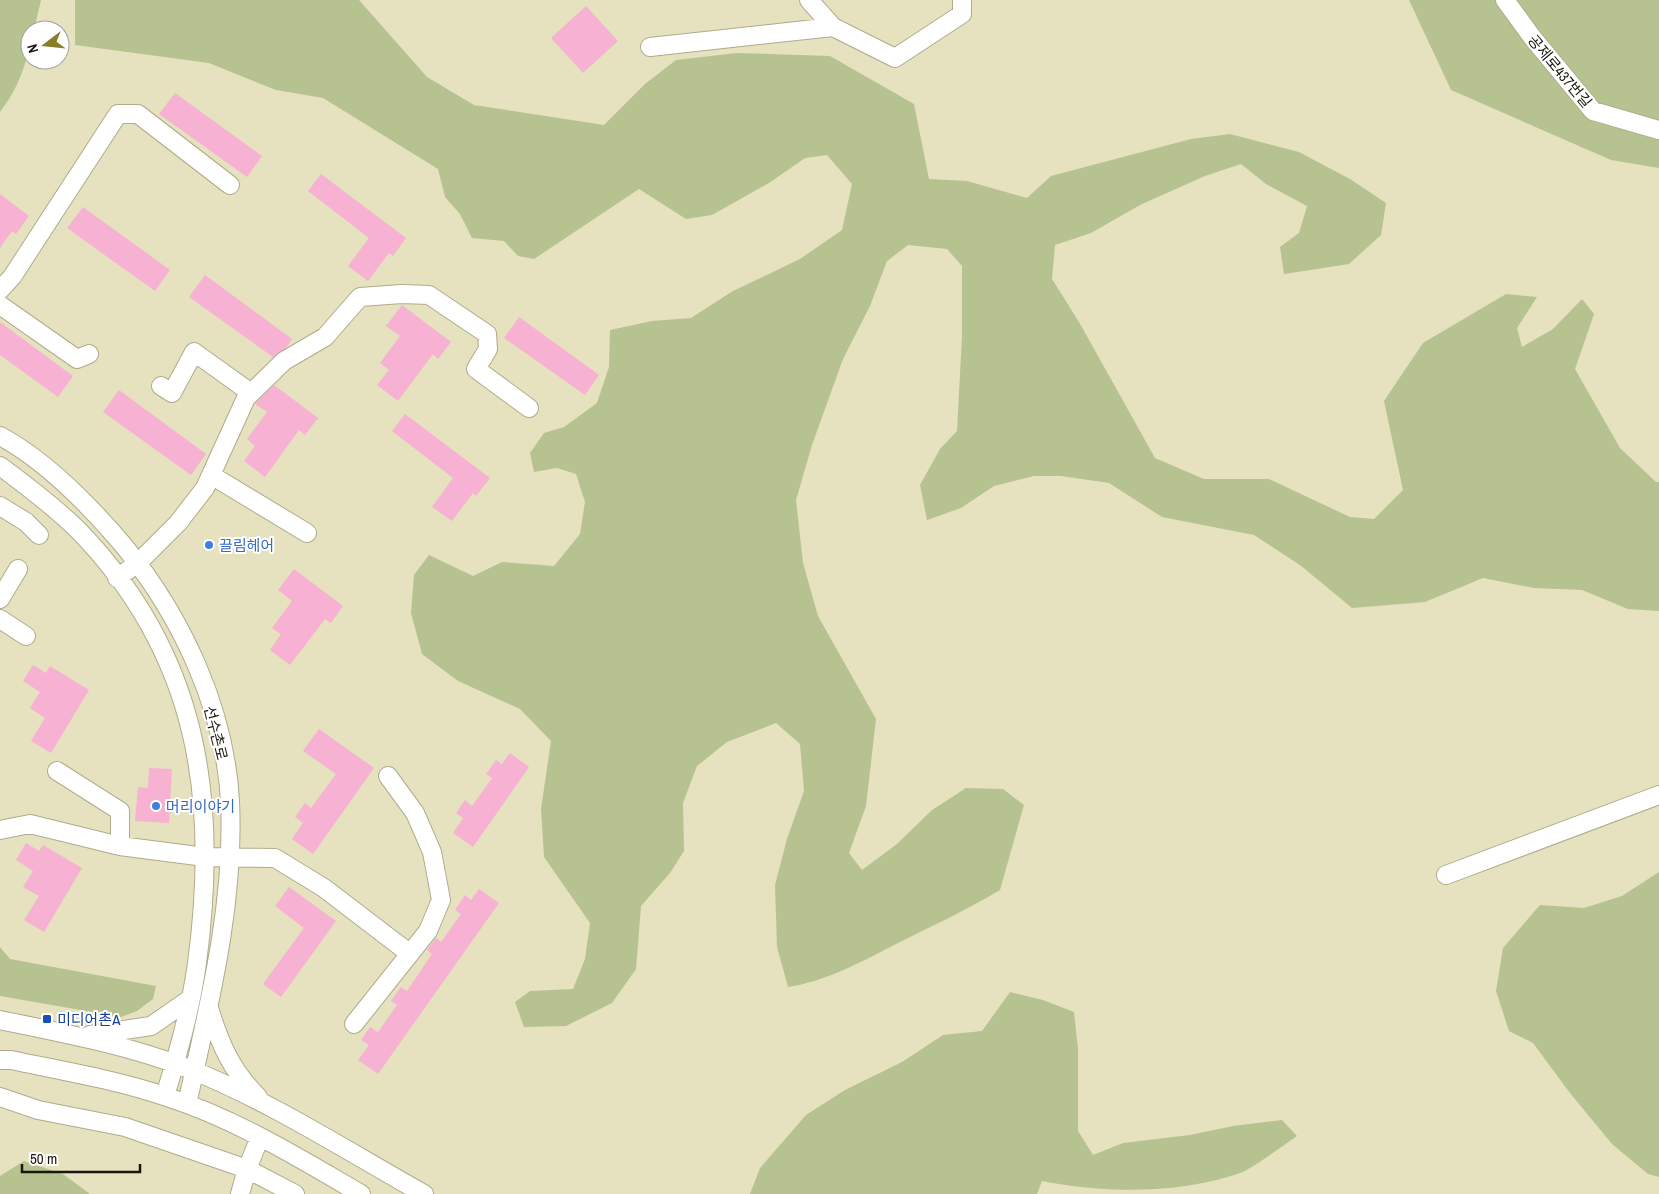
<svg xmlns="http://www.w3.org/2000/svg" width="1659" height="1194" font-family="'Archivo Narrow','Noto Sans KR',sans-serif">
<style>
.green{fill:#b7c291}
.building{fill:#f7b1d2}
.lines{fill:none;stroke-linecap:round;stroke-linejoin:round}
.minor-casing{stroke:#b0ab8a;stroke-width:20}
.minor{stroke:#fff;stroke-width:18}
.shop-dot{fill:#3f7fe0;stroke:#fff;stroke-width:2}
.transit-dot{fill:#1a4fb4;stroke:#fff;stroke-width:2}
.labels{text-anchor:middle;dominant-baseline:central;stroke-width:4;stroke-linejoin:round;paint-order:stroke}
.street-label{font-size:15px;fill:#19170b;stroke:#fff}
.shop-label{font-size:15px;fill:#366cbe;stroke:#fff;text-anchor:start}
.transit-label{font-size:15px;fill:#164399;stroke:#fff;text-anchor:start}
</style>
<rect width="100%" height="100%" fill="#e6e1bf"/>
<!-- green -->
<path class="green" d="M0,0H41L34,30H30C30,59 18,89 0,112Z
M75,0H359L427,77L474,105L604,125L645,84L676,60L737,53L830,56L914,104L929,179L967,181L1027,198L1051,176L1191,139L1230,134L1299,152L1350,179L1386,203L1381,235L1349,264L1284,274L1280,247L1299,233L1307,206L1266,184L1241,164L1205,176L1140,205L1091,233L1055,245L1052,279L1079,322L1155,458L1204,479H1269L1350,517L1374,519L1403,490L1384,401L1423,343L1506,294L1537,297L1517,328L1522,347L1553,329L1582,299L1594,314L1575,369L1620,448L1656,482H1659V611L1628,609L1582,590L1534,588L1483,578L1425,602L1352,608L1300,565L1254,535L1162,517L1109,483L1061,476H1034L994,486L961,508L927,520L920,485L940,449L957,431L962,336V266L947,249L908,245L887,261L870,306L843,359L812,445L796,500L803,563L818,616L876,719L866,806L849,853L862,870L897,844L932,810L966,788L1003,789L1024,805L1000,890C967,910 932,926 898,943C863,961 827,981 788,987L777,947L775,885L787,839L804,791L800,744L776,723L727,742L697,766L683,803L684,851L670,873L641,906L636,969L612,1003L566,1026L524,1027L515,1002L530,991L573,989L585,959L590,923L544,857L541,809L551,741L520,709L458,681L422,654L411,613L414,575L429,555L473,576L502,562L554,566L580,534L585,502L576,474L557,468L534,472L530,453L544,433L564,427L597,403L609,367L610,330L652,321L691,318L733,291L800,259L842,230L852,184L827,155L805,158L769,183L712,215L686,219L639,189L534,259L518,256L504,241L472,238L460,214L445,197L438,169L323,98L276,90L209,63L75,45Z
M1409,0H1659V168L1611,160L1451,90Z
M1659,872V1177L1648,1174L1612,1144L1570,1093L1533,1043L1509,1031L1496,991L1503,948L1540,905L1584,908L1622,896Z
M0,947L10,959L156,986L153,999L137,1011L121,1017L0,996Z
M1010,992L1043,1000L1074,1012L1078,1049V1131L1093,1155L1123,1143L1190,1135L1233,1126L1282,1120L1297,1136C1279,1148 1262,1162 1243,1172C1183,1194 1107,1194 1042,1181L1037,1194H750L760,1168L806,1115L845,1090L902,1062L943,1035L982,1031Z
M24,1161L63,1174L90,1194H0V1176Z"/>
<!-- building -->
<path class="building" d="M586,6L618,41L583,73L551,38Z
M175,93L262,156L247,177L159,114Z
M321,174L406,238L393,256L389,253L368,281L348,266L369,238L308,191Z
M0,194L29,216L16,234L12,231L0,248Z
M83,207L170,270L155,291L67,228Z
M205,275L292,339L286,348L273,357L189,297Z
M402,305L451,342L438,359L433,354L398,401L377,385L389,370L380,363L400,336L386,326Z
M519,317L599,375L585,395L504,338Z
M0,322L73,376L58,397L0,355Z
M274,385L318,418L305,435L299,430L265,477L244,461L255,446L247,439L267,412L255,404Z
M119,390L206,454L191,475L103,412Z
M405,414L490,478L476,496L473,493L452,521L432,507L453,478L392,431Z
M294,569L343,606L331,623L325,619L290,665L270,650L281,634L272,628L292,601L278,590Z
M33,665L46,673L50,666L89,690L51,753L31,741L45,718L30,708L40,692L23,681Z
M319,729L374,768L313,854L292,839L303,823L295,817L305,803L311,808L336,774L303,751Z
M510,753L529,767L473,847L453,833L463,818L456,813L465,800L472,806L492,778L486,774L496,760L502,764Z
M149,768L172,769L169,823L135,821L138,787L148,788Z
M26,843L39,851L43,845L82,868L44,932L24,920L39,896L23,887L33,871L16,860Z
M289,887L336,921L281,997L263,984L304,928L275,906Z
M479,889L499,903L378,1074L358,1060L369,1045L361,1040L370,1027L378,1032L397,1005L391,1001L401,987L407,991L432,954L427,950L436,938L441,942L461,914L455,910L465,895L471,900Z"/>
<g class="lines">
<defs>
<path id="minor" d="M809,0L833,27
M1505,0L1532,37L1593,111L1659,130
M650,47L833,27L895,58L962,14V0
M0,290L12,277L118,114H138L230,185
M0,305L77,359L89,354
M161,386L172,393L194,352L251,393
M0,436C47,461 90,506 124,546C182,617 225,709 230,801C235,903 209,1005 187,1104
M0,466C27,486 55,507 79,531C199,655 219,799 197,963C191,1008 178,1053 165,1096
M211,475L307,533
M0,506L26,522L39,535
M117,578L138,563L178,523L205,488L246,398L284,361L325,337L360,297L402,294L429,295L487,334L488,349L476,369L529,408
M0,599L18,569
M0,619L26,636
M57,771L120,811V846
M0,830L30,824L120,846L205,857L275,858L324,888L409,953
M1446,875L1659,795
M209,1008C220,1044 231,1070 258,1097
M0,1020C63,1033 127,1045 187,1068C270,1101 347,1151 424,1194
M354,1024L428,931L441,900L432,852L415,813L388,776
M90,1035L151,1026L190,999
M0,1060H11C63,1071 117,1080 167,1097C236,1119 299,1158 361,1194
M0,1097L38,1110L125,1127L247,1169L240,1194
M260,1137L247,1169L295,1194"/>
</defs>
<!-- minor casing -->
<use href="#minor" class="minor-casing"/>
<!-- minor -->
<use href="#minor" class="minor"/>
</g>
<!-- markers -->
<g class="shop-dot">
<circle cx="209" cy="545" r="5"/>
<circle cx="156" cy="806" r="5"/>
</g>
<rect class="transit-dot" x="42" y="1014" width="10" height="10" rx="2.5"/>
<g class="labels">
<!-- street labels -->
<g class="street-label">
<text transform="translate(1560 71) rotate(50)">공제로437번길</text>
<text transform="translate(216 733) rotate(76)">선수촌로</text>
</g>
<!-- shop labels -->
<g class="shop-label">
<text x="219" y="545">끌림헤어</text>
<text x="166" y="806">머리이야기</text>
</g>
<!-- transit labels -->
<g class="transit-label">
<text x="57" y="1019">미디어촌A</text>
</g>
</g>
<!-- north arrow -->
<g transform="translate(45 45) rotate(254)"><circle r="24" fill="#ffffff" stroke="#a3a29d"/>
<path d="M0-4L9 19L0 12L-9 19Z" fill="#877f26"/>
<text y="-8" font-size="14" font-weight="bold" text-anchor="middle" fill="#19170b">N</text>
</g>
<!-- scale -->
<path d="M22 1164v8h118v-8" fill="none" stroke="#19170b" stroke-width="2.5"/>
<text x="30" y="1164" font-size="15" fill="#19170b" stroke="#ffffff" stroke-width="4" paint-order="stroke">50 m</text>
</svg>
